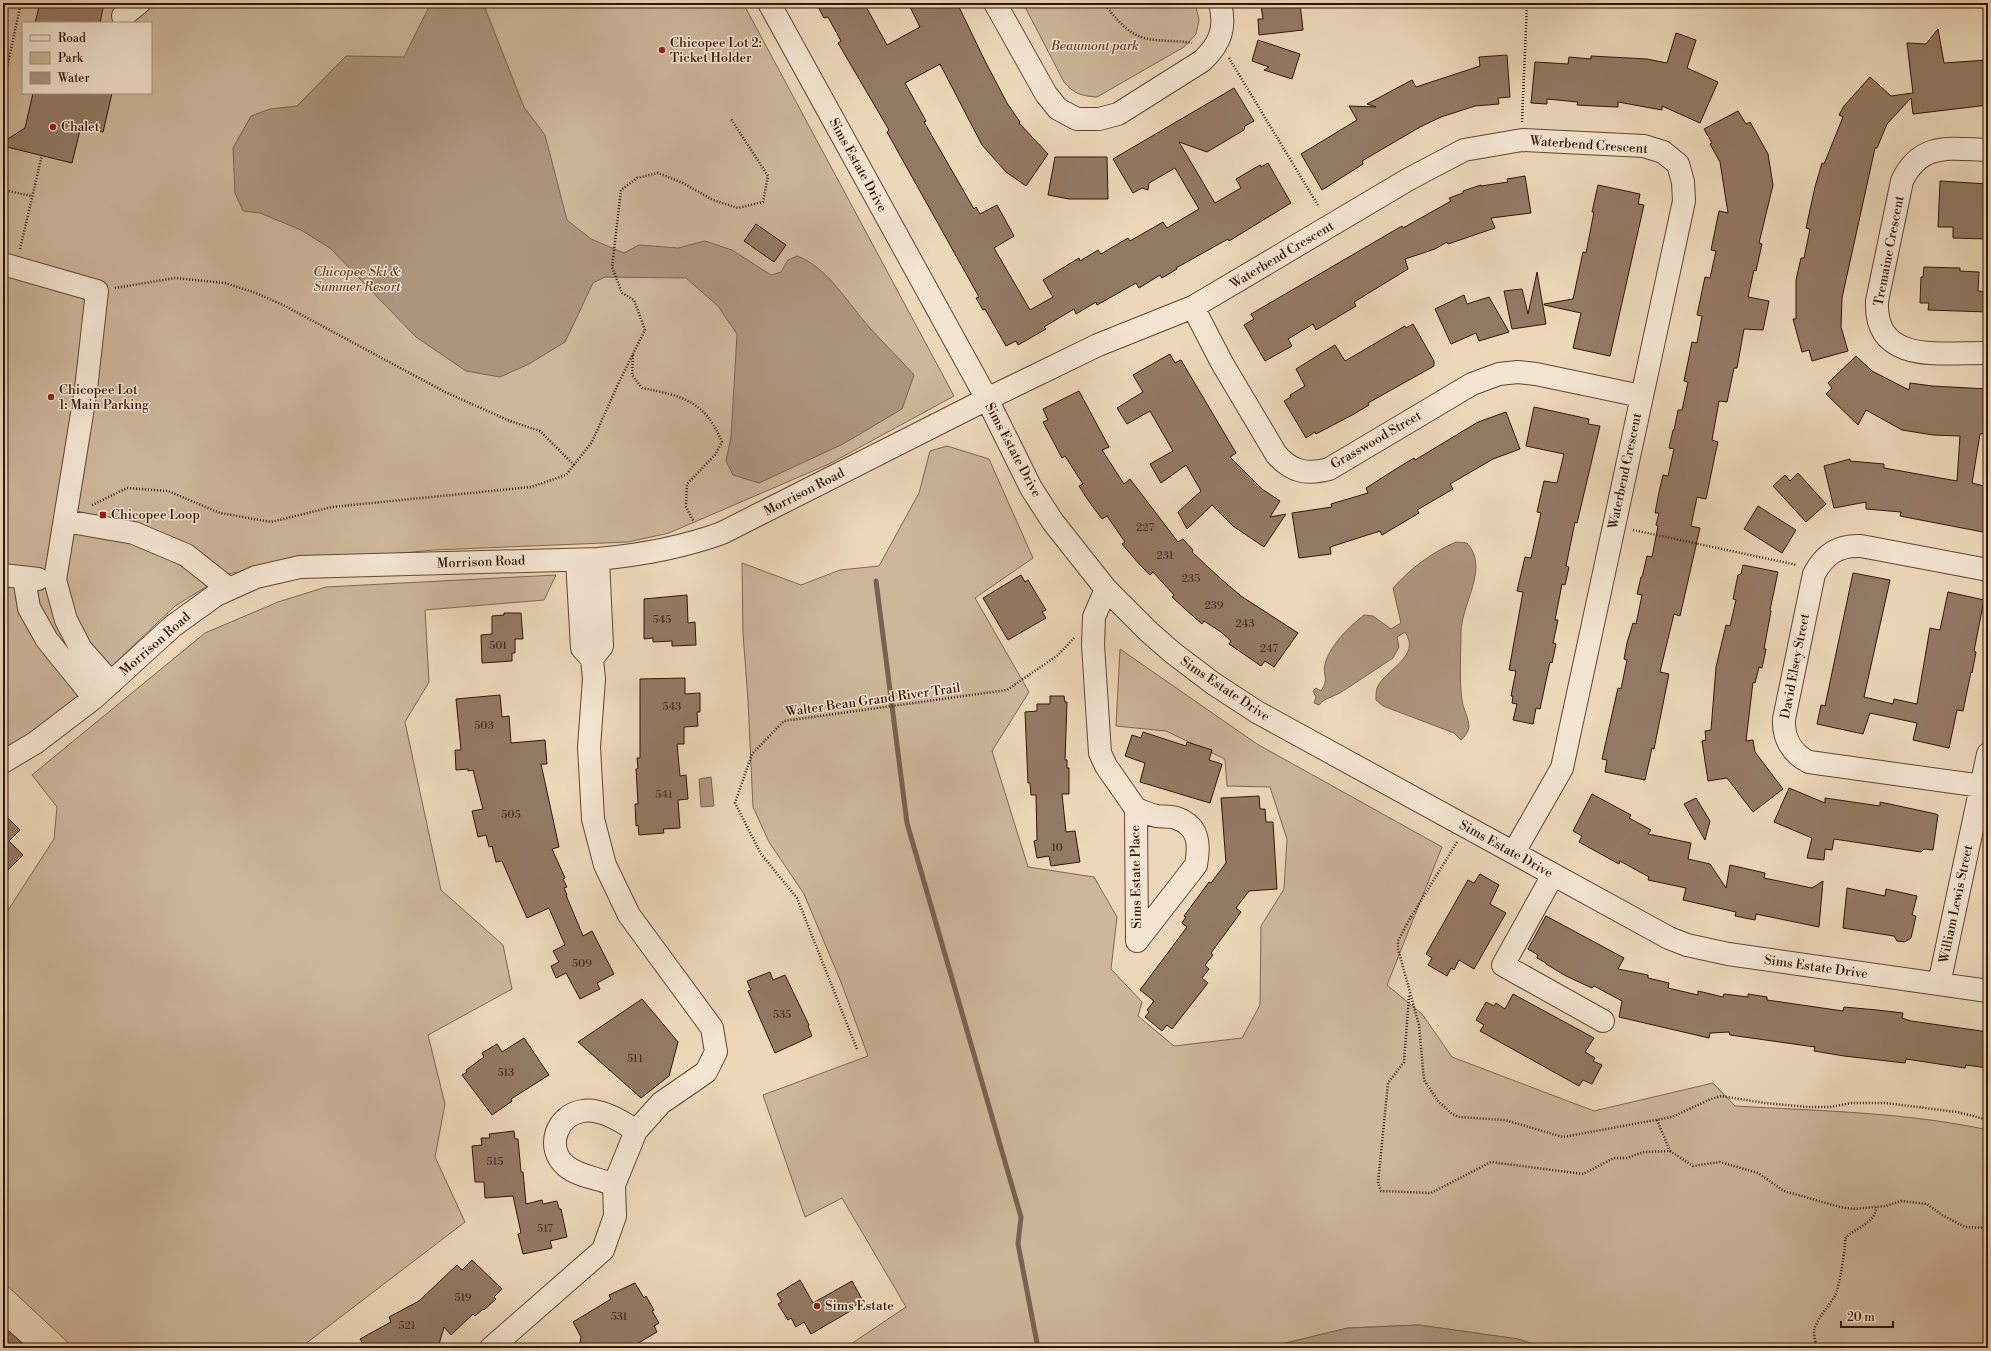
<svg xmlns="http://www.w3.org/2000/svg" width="1991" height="1351" font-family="'Libre Bodoni',serif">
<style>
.green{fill:#cdb69a;stroke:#806650;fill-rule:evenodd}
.water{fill:#ad957c;stroke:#7c624d}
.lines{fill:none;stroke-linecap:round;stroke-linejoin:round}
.stream{stroke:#7c624d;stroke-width:5}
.building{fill:#937a63;stroke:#331507}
.minor-casing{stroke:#614633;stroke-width:24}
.path{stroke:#331507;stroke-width:2.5;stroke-dasharray:1 2;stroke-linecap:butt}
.minor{stroke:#f3e5d1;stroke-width:22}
.poi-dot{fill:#8f2418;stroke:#f3e5d1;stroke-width:1.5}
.labels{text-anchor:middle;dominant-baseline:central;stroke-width:3;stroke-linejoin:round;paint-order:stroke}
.number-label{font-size:11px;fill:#4b2e1e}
.poi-label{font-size:13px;fill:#331507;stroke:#f3e5d1;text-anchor:start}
.park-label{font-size:13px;font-style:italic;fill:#614533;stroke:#f3e5d1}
.street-label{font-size:13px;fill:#331507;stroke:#f3e5d1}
</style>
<rect width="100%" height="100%" fill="#ecd7b8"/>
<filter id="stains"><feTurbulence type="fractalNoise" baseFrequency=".005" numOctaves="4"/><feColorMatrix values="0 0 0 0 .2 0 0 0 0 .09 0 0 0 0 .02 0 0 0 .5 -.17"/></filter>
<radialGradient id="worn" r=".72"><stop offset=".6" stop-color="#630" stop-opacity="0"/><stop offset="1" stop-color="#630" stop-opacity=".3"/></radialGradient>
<!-- green -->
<path class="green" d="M3,3H743L954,396L829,464L669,533L628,542L434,550L275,565L227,574L175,606L77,699L3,754ZM23,23H151V93H23Z
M1023,3H1195L1199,20L1196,34L1184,47L1097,97C1082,96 1074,94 1064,82Z
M947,446L989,459L1033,558L975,598L1029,692L992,751L1028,867L1094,877L1117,917L1111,969L1142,1002L1138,1016L1174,1046L1242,1038L1260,1005L1261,926L1284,889L1287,839L1270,787L1227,786L1225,759L1166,731L1116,726L1120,649L1257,744L1442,847L1387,985L1422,1014L1452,1057L1594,1111L1713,1083L1735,1106C1819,1111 1905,1112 1988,1130V1348H1546L1518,1339L1419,1325L1348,1328L1264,1348H845L906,1307L842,1198L805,1217L763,1095L868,1056L841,982L804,894L769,842L753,807L748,700L743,634L742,563L801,585L840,570L879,566L919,493L930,451Z
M556,575L544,600L425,610L429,682L405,722L441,890L503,945L512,989L428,1035L445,1104L435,1157L465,1222L300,1348H74L3,1282V918L54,839L57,807L32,775L205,633L278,602L326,587Z"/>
<!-- water -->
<path class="water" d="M431,3H483L524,107L545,135L567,220L591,239L624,253L639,245L678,248L705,241L732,250L771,275L781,272L788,260L797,256C828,267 848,304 870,328C884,344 900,359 914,375L902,409L843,444L759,483L733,475L726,461L731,437L737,334L718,306L686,278L605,277L593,283L565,342L529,364L500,377L466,371L416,337L330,248L301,230L260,213L243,211L235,193L233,148L251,116L270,109L297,106L346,56L404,57Z
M1456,542L1467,543C1490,568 1461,604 1461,633C1461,655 1459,678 1462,700C1463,709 1469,718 1469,727C1468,732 1465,737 1461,740L1454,733L1383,706L1376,700C1376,696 1376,691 1377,688C1385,669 1422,657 1405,632L1397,637L1399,647L1393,658L1340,693L1324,700L1319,705L1314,703L1316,697L1313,691L1316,688L1321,691C1330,677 1322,676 1325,664C1330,645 1349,627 1364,615L1373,616L1391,629L1401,623L1393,588C1411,568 1431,553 1456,542Z
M711,777L714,806L701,807L699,779Z
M1419,1325L1518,1339L1546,1348H1265L1348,1328Z"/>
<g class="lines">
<!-- stream -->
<path class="stream" d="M876,581L907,823L1021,1217L1018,1244L1038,1348"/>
</g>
<!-- building -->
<path class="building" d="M40,3H104L100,23H35Z
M816,3H864L887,45L920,27L908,3H957L985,61L1007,103L1020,122L1019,123L1048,154L1026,186L1006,172L982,145L940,64L905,83L926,121L924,122L974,209L976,207L980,214L997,205L1014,236L994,248L1030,310L1053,297L1043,280L1079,258L1080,261L1098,250L1101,254L1128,238L1130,241L1163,222L1167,228L1199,209L1175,168L1149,183L1148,190L1142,188L1133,193L1113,159L1234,88L1254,121L1245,126L1244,130L1207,152L1179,142L1215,203L1241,188L1236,179L1260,165L1261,167L1268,163L1291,203L1229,241L1228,239L1176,268L1177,269L1162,278L1160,275L1139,288L1136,283L1097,305L1096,302L1076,314L1074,309L1044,327L1046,329L1018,345L1016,341L1006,346L985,309L983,310L976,298L979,297L887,132L889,130L838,43L841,41L828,17L824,18Z
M1280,3H1300L1303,30L1259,35L1258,19H1263L1261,5Z
M1938,29L1944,63L1988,60V105L1913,114L1911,98L1887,124L1877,148H1875L1842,298L1841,327L1848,351L1812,361L1809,350L1802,352L1793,319H1796V280L1801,258H1804L1810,229L1806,228L1815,187L1822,163L1824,164L1843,117L1839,115L1844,106L1870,77L1891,96L1913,93L1907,43L1926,44Z
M1676,33L1696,40L1687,68L1718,82L1700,123L1662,106V110L1618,102V107L1595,106L1577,105L1578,102L1547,99V104L1531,103L1535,62L1568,64L1569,57L1591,59V56L1647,59L1667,63Z
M1258,40L1300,54L1292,79L1264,70L1269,67L1252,61Z
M1507,55L1510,97L1498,98L1499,104L1475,106L1441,117L1420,127L1362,161L1363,164L1322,190L1301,154L1357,120L1349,106L1376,107L1367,104L1412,80L1416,87L1480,66L1479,57Z
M33,93H112L103,132L81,126L72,163L3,146V142L25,128Z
M1738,111L1746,124L1750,122L1768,154L1773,185L1759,243L1762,244L1756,271L1754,270L1748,297L1769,301L1763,330L1744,329L1737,368H1734L1727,402L1719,401L1712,440L1718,442L1715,455L1706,499L1697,497L1691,526L1700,528L1680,616L1674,614L1666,647L1660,672L1669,674L1654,749L1652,748L1645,780L1605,772L1607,760L1602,759L1618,688L1621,689L1627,660L1624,659L1627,643L1633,623L1636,624L1642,595L1637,594L1641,577H1642L1647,556L1652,557L1658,526L1656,525L1659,513H1655L1659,492L1663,475L1668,476L1674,449L1669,448L1673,430H1674L1678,410H1682L1688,382L1684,381L1692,342L1697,343L1702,316L1697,315L1705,277L1710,278L1716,251L1711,250L1719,211L1728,213L1720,162L1710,144L1712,143L1704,129Z
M1055,157H1107L1108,199H1069L1048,195Z
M1525,176L1531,213L1491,218L1495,228L1448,244L1447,242L1435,249L1405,259L1408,269L1354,302L1356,306L1316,330L1313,324L1288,339L1292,346L1265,361L1244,325L1254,319L1251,314L1402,226L1403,228L1451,201L1449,198L1463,193V191L1481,185V186L1508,182L1507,179Z
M1940,181L1988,184V239L1953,238V227H1938Z
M1598,185L1640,194L1638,204L1644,205L1610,356L1573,348L1581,313L1544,305V304L1573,299L1583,252L1586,253L1594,212H1592Z
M756,224L786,245L774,262L744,241Z
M1924,267L1960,268V271L1979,272L1978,291L1988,292V312L1928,310L1929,303H1920L1921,277H1923Z
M1537,272L1546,324L1512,329L1504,291L1522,289L1528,314Z
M1464,295L1467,304L1489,297L1509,332L1479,341L1476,333L1451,344L1435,309Z
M1413,324L1434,361V366L1368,403L1369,405L1354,414L1316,434L1315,432L1306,438L1284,401L1291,397L1290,395L1305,386L1296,369L1335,345L1345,361L1405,326L1406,328Z
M1170,354L1175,363L1181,360L1236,453L1230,457L1262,489L1280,501L1270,517L1286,514L1264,547L1233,526L1212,505L1187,529L1178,512L1201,491L1186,465L1161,483L1150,464L1173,451L1150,411L1127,424L1117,408L1143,392L1133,375Z
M1856,356L1872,371L1909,390L1910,383L1932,386L1988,389V433L1980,434L1972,483L1988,487V533L1900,516L1901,512L1866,509V502L1834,508L1824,466L1850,459V461L1884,464V468L1957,481L1960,436L1933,435L1902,430L1866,410L1858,425L1826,394L1832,388L1828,383Z
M1079,391L1109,447L1102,450L1124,484L1130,479L1178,542L1183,539L1193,550L1192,552L1221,579L1241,596L1298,633L1274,667L1265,661L1261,666L1229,644L1231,641L1221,632L1204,621L1202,624L1185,609L1172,597L1174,595L1153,572L1150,575L1140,565L1122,544L1125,542L1107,516L1102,519L1088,500L1079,486L1083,484L1065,456L1062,458L1043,422L1048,420L1043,409Z
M1534,407L1589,419L1588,424L1600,426L1577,523L1575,522L1566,566L1569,567L1565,585L1562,584L1555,620H1558L1553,643L1556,644L1552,663L1550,662L1540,709L1536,708L1533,724L1513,720L1517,704L1512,703L1513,696H1511L1516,671L1509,670L1523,592L1517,591L1525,557L1531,558L1541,513L1537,512L1544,481L1557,483L1564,454L1526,446Z
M1506,412L1520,449L1493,459L1450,484L1453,489L1417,510L1419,513L1382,535L1380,531L1330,547L1331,554L1299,558L1292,513L1332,507L1331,504L1368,493L1366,488L1399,467L1414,458L1415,460L1478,422Z
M1798,473L1826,504L1806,522L1773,486L1785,475L1790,481Z
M1758,506L1796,530L1782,553L1744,529Z
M1743,565L1778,572L1770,610L1771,611L1764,649H1766L1762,668L1759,667L1755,683L1753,682L1746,741L1753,740L1755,752L1783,789L1753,812L1727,778L1708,781L1702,741L1706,740L1705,731L1711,730L1716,667L1726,625L1730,626L1736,600L1733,599L1738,575L1741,574Z
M1853,573L1890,580L1864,697L1893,704L1894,699L1917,704L1930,628L1940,630L1948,592L1984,600L1974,651L1976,652L1972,673L1971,672L1963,711L1957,710L1949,748L1913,740L1917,723L1870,713L1863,734L1817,724L1821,705L1825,706Z
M1021,575L1025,582L1028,580L1046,610L1042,612L1046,618L1008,640L983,598Z
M687,595L688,623L695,622L696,645L672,646V641L653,642V638L644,639V599Z
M504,613H521L523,639H515V653H512V661L482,663L481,635L492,634V616L504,615Z
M685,678V694L700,693V712H697L698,726L684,727V744H677L680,776L686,775L688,799L678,800L680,828L663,829L664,833L639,835L638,825L636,826L635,804H638L636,769L638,768L637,758H640V679Z
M500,695L502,717L509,716L511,743L545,740L547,764H541L559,847L552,849L565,878L563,879L567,887L564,888L567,895H566L583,936L592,931L614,974L597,983L600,989L580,999L566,973L556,978L551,966L559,962L553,951L565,945L549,908L527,918L502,861L496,862L492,846L489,847L486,835L478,837L472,811L483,809L473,770L468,771V769L456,770L455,750H461L456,699Z
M1050,696H1064L1065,702H1067L1065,760H1067V768H1069V794H1062L1066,832L1075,831L1080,862L1051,866L1049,856L1037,858L1034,841L1037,840L1036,795H1031L1030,783H1028L1025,712L1037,711V704H1050Z
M1143,732L1186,746L1187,742L1212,750L1209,760L1222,764L1210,803L1140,782L1145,763L1125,756L1132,735L1141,738Z
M1789,788L1825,803V798L1880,806V802L1936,814L1938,815L1933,850L1924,849L1921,852L1834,839L1832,850L1825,849L1824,860L1807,858L1812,838L1774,822Z
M1592,794L1631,815L1629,818L1651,830L1648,834L1691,843L1688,859L1710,864L1726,888L1730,865L1765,873L1764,878L1812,888L1823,881L1819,927L1756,914L1755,920L1735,916L1736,912L1683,900L1686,888L1648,880L1649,877L1620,861L1619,864L1579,842L1582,836L1573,831Z
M1259,796L1260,809H1265L1266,822H1273L1277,889L1249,891L1236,908L1241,912L1211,953L1213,955L1205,965L1209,969L1202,978L1208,983L1172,1029L1167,1025L1162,1031L1145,1017L1149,1012L1147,1010L1154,1001L1140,990L1187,927L1182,923L1186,917L1184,916L1209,882L1211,883L1226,863L1221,798Z
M1696,798L1710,821L1705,840L1684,804Z
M3,813L20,830L9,841L23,855L3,875Z
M1480,874L1499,885L1490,904L1506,913L1474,969L1459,960L1454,970L1451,968L1447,976L1428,965L1432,958L1426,954L1468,880L1474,883Z
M1847,888L1885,896L1886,889L1917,896L1912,915L1916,916L1911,938L1905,942L1897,941L1894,936L1843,928Z
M1546,916L1624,958L1618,969L1648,975V978L1669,983L1668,988L1698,995V991L1723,997L1724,994L1748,997V994L1767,997V1000L1843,1011L1844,1007L1877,1010L1903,1013L1902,1018L1911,1021L1988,1032V1068L1966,1065L1965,1068L1906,1059L1905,1063L1844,1056L1814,1051L1815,1047L1730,1035L1729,1032L1710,1033L1709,1038L1619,1017L1622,1001L1594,986L1592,988L1566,976L1546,964V963L1537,958L1538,955L1528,949Z
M770,972L773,980L785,975L809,1025L808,1026L812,1036L775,1053L748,991L751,990L747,981Z
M1513,994L1594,1038L1585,1052L1595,1058L1593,1061L1602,1065L1592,1084L1583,1080L1579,1086L1480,1031L1484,1025L1476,1020L1486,1002L1494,1006L1496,1003L1505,1009Z
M642,999L678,1042L669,1076L641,1098L578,1042Z
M524,1038L549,1075L511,1099L512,1101L492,1115L462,1075L467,1072L466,1070L484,1057L482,1053L497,1044L502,1052Z
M514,1131L515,1139H518L521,1172H523L526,1204L542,1200L543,1204L557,1201L559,1209H561L567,1237L550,1241L552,1248L523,1254L518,1234L521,1233L513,1196L485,1198L484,1182H475L472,1146L482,1145L481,1138H490L489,1134Z
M472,1260L502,1289L494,1297L496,1299L484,1310L483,1309L475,1316L473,1314L451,1335L444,1327L438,1348H365L360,1339L391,1322L389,1317L419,1301L457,1265L462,1270Z
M800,1280L813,1303L852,1281L863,1301L851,1308L852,1310L811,1334L804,1322L796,1327L791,1318L788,1320L778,1304L782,1302L777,1294Z
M635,1283L644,1298L646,1296L654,1310L652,1311L659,1323L654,1326L657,1332L630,1348L627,1343L618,1348H579L581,1337L573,1322L611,1299L609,1295Z
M3,1326L28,1348H3Z"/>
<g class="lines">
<defs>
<path id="minor" d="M769,3L987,399L1031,488L1053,522L1106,589L1149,632L1173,653L1214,684L1257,712L1669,938L1687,945L1728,954L1988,991
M995,3L1046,94L1058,109L1077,119H1099L1118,114L1202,61C1221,43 1226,28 1220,3
M123,16L139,3
M1988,150C1951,149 1921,141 1902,181L1877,301C1874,366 1944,352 1988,353
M3,264L97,291L86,389L55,580L66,620L81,649L111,683
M1193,307L1222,363L1276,454C1291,472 1307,475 1329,469L1472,384L1499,374L1518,372L1536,374L1641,396
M65,521L134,533L186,555L229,589
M3,575L38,579
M24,578L29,608L47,640L94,698
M1106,589L1094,617L1093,645L1100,753L1106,766L1136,809L1137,941
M592,659L602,646L598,559
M3,762L35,743L94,698L173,626L216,595L256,577L300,567L598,559C641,555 681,548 722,533L987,399L1098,345L1193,307L1409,179L1464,150L1522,140L1644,146L1663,152L1678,164L1683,182L1684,201L1562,768L1514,852
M1982,786L1809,762C1792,754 1783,738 1784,719L1814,574C1825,554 1838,545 1861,546L1988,570
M1136,809C1142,811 1150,815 1157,816C1163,817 1170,816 1176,818C1199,826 1200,844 1196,865L1137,941
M1553,875L1503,965L1603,1021
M1939,984L1988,754
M614,1185C599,1178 579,1177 566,1166C545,1148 556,1115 583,1111C600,1108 623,1122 636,1131
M491,1348L603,1250L615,1216L614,1185L636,1131L661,1103L706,1072L716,1052L712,1028L629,915L605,865L593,819L589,747L594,679L592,659L582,648L577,560"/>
</defs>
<!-- minor casing -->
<use href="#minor" class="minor-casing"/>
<!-- path -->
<path class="path" d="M1104,3C1114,17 1127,33 1144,38C1159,42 1176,40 1192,43
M1229,58L1319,207
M3,86L21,3
M1522,122L1527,3
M3,190L32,196
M20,249L42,155
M115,288L175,278L225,283L256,293L285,306L445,392L510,421L540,431L574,465
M633,355L632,375L642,388C683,396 705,401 722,442L715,455L687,484L686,507L694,522
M92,505L127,488L168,491L220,513L271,522L332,507L531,487L566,475L592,442L619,382L645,330L634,300L622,293L612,267L621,190L637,178L658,173L683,183L713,200L738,208L763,202L768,176L731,119
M1633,530L1797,565
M1457,842L1408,922L1398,941V949L1419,1025L1424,1080L1438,1101L1451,1113L1458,1117L1505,1120L1563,1137L1672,1117L1711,1099L1721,1096L1765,1103L1808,1107H1830L1852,1103H1885L1957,1112L1988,1120
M1409,996L1404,1062L1388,1083L1378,1183L1381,1191L1431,1193L1491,1162L1583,1174L1614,1158H1627L1644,1152L1670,1151L1693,1166L1720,1162L1758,1173L1784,1191L1840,1207L1853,1209L1886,1206L1901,1201L1927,1204L1942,1215L1965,1227L1988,1228
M857,1049L797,898L761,854L735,803L752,754L784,721L1007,690L1058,655L1074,638
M1657,1120L1670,1151
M1815,1348C1817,1341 1812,1335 1815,1327C1820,1315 1828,1307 1835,1296C1839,1288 1846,1247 1845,1239C1853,1228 1876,1224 1876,1207"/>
<!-- minor -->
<use href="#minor" class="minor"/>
</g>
<!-- markers -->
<g class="poi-dot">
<circle cx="662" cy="50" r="4"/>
<circle cx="53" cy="127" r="4"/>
<circle cx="51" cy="397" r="4"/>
<rect x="99" y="511" width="8" height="8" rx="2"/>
<circle cx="817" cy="1306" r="4"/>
</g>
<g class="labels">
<!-- number labels -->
<g class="number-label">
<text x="1145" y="528">227</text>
<text x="1165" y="556">231</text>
<text x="1191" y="579">235</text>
<text x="1214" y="606">239</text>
<text x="662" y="620">545</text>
<text x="1245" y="624">243</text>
<text x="498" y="646">501</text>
<text x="1269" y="649">247</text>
<text x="672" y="707">543</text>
<text x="484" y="726">503</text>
<text x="664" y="795">541</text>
<text x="511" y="815">505</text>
<text x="1057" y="848">10</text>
<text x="582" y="964">509</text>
<text x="782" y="1015">535</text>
<text x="635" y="1059">511</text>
<text x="506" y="1073">513</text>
<text x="495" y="1162">515</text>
<text x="545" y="1229">517</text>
<text x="463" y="1298">519</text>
<text x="619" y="1317">531</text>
<text x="407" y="1326">521</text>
</g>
<!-- poi labels -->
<g class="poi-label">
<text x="670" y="43">Chicopee Lot 2:<tspan x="670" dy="15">Ticket Holder</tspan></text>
<text x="61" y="127">Chalet</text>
<text x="59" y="390">Chicopee Lot<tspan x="59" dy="15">1: Main Parking</tspan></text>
<text x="111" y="515">Chicopee Loop</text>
<text x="825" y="1306">Sims Estate</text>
</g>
<!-- park labels -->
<g class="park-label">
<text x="1095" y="46">Beaumont park</text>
<text x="357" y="272">Chicopee Ski &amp;<tspan x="357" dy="15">Summer Resort</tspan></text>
</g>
<!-- street labels -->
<g class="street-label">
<text transform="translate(1589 145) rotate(4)">Waterbend Crescent</text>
<text transform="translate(858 165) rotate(61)">Sims Estate Drive</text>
<text transform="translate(1889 251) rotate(-79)">Tremaine Crescent</text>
<text transform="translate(1282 255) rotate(-31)">Waterbend Crescent</text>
<text transform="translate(1376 440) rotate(-30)">Grasswood Street</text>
<text transform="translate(1013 450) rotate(62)">Sims Estate Drive</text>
<text transform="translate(1625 471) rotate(-78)">Waterbend Crescent</text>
<text transform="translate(804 492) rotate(-27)">Morrison Road</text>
<text transform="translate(481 562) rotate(-2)">Morrison Road</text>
<text transform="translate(155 644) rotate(-41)">Morrison Road</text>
<text transform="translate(1795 666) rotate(-79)">David Elsey Street</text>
<text transform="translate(1225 689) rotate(34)">Sims Estate Drive</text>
<text transform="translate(873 700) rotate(-8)">Walter Bean Grand River Trail</text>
<text transform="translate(1506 849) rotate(29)">Sims Estate Drive</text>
<text transform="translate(1136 877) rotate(-91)">Sims Estate Place</text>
<text transform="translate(1956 904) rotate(-78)">William Lewis Street</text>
<text transform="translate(1816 967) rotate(8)">Sims Estate Drive</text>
</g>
</g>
<!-- margin -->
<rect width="1991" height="1351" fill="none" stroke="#ecd7b8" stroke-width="16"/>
<rect x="4" y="4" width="1983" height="1343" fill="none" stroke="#331507" stroke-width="2"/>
<rect x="8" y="8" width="1975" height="1335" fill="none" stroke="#331507"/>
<!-- legend -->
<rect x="22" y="22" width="130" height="72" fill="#f3e5d1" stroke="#a69280"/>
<rect x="30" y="35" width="20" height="6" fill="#f3e5d1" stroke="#a69280"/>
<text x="58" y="42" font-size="12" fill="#331507">Road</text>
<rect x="30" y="52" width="20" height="12" fill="#cdb69a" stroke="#a69280"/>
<text x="58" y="62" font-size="12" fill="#331507">Park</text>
<rect x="30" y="72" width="20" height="12" fill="#ad957c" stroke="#a69280"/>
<text x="58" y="82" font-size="12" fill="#331507">Water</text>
<!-- scale -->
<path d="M1841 1321v6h52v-6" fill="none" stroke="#331507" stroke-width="2"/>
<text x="1847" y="1321" font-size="12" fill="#331507" stroke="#f3e5d1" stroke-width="3" paint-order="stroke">20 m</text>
<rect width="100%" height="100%" filter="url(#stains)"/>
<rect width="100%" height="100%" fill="url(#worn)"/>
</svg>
